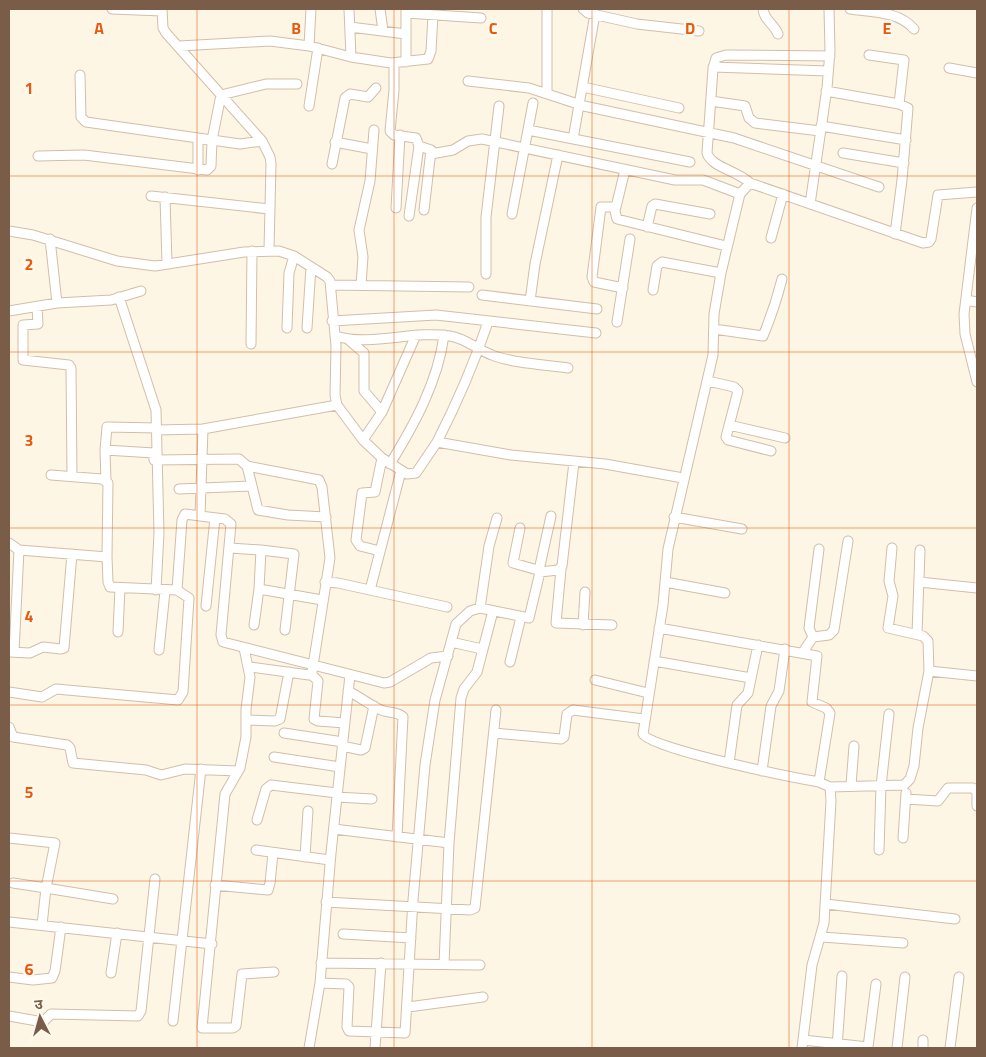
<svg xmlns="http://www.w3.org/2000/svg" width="986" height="1057" font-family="'Titillium Web','Noto Sans Devanagari',sans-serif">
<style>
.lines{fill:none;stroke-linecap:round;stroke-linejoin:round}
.minor-casing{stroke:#d1beaa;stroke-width:11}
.minor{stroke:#fff;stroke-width:9}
.grid{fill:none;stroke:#e8590c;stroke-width:1;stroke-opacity:0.55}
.grid-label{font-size:16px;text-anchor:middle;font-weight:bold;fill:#e8590c;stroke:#fff9ed;stroke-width:5;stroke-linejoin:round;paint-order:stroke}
</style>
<rect width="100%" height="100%" fill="#fef6e5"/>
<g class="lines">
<defs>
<path id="minor" d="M112,9L162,11
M162,9L163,28L166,33L262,141L270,157L271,164L269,250
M380,9L383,31
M406,9V62
M583,9L588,13L637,24L699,31
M763,9C764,20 774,24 778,34
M850,9C871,12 899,11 914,29
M406,13L481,18
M350,27L406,34
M179,46L270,41L309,46L351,57L349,9
M309,46L311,9
M869,55L904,60L899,104
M351,57L391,63L428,59L431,51L433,15
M394,63V90L390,131L394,135L416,138L419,146L409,216
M713,67L828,71
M949,68L977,73
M80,75L81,117L86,122L240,144L262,141
M468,81L529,88L584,106L734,138L879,187
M583,87L679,108
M826,91L899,104L908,108L902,180L895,234
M547,93V9
M711,101L745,106L749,118L755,123L820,131
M309,106L318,48
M821,126L906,140
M528,130L690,162
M573,139L595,14
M335,142L372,149
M419,146L431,150L424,210
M843,153L904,163
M431,154L453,150L468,141L482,139L675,180H703L740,194
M38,156L84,155L207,170L211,166L212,140L221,95L266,84H297
M332,164L345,98L350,94L368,97L376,88
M198,170V138
M625,170L615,211L617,219L726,246
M750,183C738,171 711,167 707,153L713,69L716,58L726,55L830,56
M151,196L269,209
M165,197L167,263
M810,204L827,88L830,51L829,9
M616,207H601L592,277L594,282L623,288
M396,208L400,135
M977,208L964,314L965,334L977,382
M512,214L533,103
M647,227L652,206L655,204L710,214
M9,231L33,235L117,261L155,266L244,252L279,251L294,256L327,277L330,281L336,346L335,395L337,405L363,440L382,458L407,474L416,473L437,442L511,455L605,464L683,478
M771,238L783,194
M50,239L57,303
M486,274V217L499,106
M331,285L469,287
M361,285L363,257L359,230L370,181L374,130
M653,290L657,266L662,262L721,273
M482,295L597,309
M119,297L156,410L159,533L156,590
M966,300L977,302
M530,301L535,264L558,155
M37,307L38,324L23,325V360L69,365L71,368L72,476
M9,311L57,303L111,300L141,291
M332,321L436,315L596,333
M617,322L630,239
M287,328L289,273L294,256
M307,328L311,267
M714,329L763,336C771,317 777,299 782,279
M335,336C373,347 411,330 450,336C465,338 478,350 492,355C511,363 547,365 568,368
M349,340L364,353V391L382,412
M251,344L252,251
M708,381L734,387L738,391L726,437L728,440L771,451
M729,425L785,438
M157,430L203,429
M363,440L382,412L416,335
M437,442C457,403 474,364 488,322
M105,450L107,427L157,428
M390,464C414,425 438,382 444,335
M247,466L319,480L322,487L330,558L312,672L309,675L250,667
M51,475L102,479L108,483L107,557
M106,481L105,450L154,453V460L239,459L247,466L258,510L288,515L326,517
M179,489L251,486
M200,516L225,519L231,524L221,635L223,642L384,683L390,682L431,658L448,656
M674,517L742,529
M520,528L513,563L541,571
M9,543L19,550L107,557L108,582L110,587L177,590L189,598L183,692L178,700L56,689L42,697L9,692
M230,548L261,550L259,589L322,600
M261,550L294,554L285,630
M380,551L360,546L356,540L362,493L375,492L382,458
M561,569L556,623L612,625
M539,570L551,516
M325,582L338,583L447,607
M665,582L725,593
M919,582L977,588
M177,590L182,520L185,514L200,516L203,429L337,405
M370,590L401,471
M206,606L215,518
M480,608L489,546L497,518
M254,625L259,589
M583,625L585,592
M659,628L817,656L812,702L826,708L830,713L819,782
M118,632L120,588
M917,634L920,550
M813,637L829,635L834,630L848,541
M451,642L482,649
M244,648L250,677L246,709V737L240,768L225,794L202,1028H233L236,1026L242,974L274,972
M159,650L165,591
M9,652L30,653L43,647L61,649L64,648L72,554
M14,652L19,550
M803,652L813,637L809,628L819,549
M654,661L751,678
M510,662L521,617
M929,671L977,676
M311,674L318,681L314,719L318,721L345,723
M595,680L648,693
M348,691C359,696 375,709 384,711C391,713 398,712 403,717L397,837
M246,720L275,721L280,719L289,672
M9,727L13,737L67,745L70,748L73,763L146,770L161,775L185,769L238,771
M284,733L343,742
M494,733L561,739L564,737L567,714L573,710L644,719
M342,746L361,750L365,748L374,706
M274,757L340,767
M729,763L737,705L748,693L758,645
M762,771L771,706L779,691L785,649
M851,785L854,746
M830,787L904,785L910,779L914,766L918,728L929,671L928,641L923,636L888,628L893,596L889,581L892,548
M337,797L372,799
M906,799L938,801L948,788H973L977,792V806
M257,820L266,789L271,785L337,793
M334,829L449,843
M9,838L55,843L46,888L113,899
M903,838L906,793
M256,850L330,860
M879,850L881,786L889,714
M305,857L308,811
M13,883L46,888L42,925
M215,885L268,890L270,883L273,853
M326,902L470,910L475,908L496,710
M826,904L955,919
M9,922L212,944
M343,934L411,938
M822,937L903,943
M321,963L480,965
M444,964L449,843L461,698L464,689L477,672L493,611
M111,973L117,933
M9,977L33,980L52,978L55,971L61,927
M320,983L346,984L349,987L347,1027L349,1031L405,1033L413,900L425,765L435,700L456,624L470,611L480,608L529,618L540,572L558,570L562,566L574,462
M408,1007L483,997
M9,1016L43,1022L51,1014L138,1016L141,1011L155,879
M173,1021L201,769
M803,1040L868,1047L876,984
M309,1048L320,983L331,853L350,675
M375,1048L381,963
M802,1048L812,965L824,923L831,801L830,787L819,782C795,778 651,749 643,734L663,605L668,549L713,355L714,314L721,273L740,194L750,183L923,243L929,242L931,239L938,195L977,192
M837,1048L842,976
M897,1048L905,977
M923,1048V1040
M950,1048L959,977"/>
</defs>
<!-- minor casing -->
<use href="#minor" class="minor-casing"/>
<!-- minor -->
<use href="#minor" class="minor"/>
</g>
<!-- grid -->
<path class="grid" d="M197,9V1048M394,9V1048M592,9V1048M789,9V1048M9,176H977M9,352H977M9,528H977M9,705H977M9,881H977"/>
<g class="grid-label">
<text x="99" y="34">A</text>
<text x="296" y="34">B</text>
<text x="493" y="34">C</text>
<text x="690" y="34">D</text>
<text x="887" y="34">E</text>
<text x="29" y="94">1</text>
<text x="29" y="270">2</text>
<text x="29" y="446">3</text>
<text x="29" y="622">4</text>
<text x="29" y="798">5</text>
<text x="29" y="975">6</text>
</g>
<!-- border -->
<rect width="986" height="1057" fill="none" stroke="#795d48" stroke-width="20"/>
<!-- north arrow -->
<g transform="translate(40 1017) rotate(354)" stroke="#fff9ed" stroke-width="4" paint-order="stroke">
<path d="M0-4L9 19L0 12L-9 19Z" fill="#795d48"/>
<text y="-8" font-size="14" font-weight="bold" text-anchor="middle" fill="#795d48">उ</text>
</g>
</svg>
